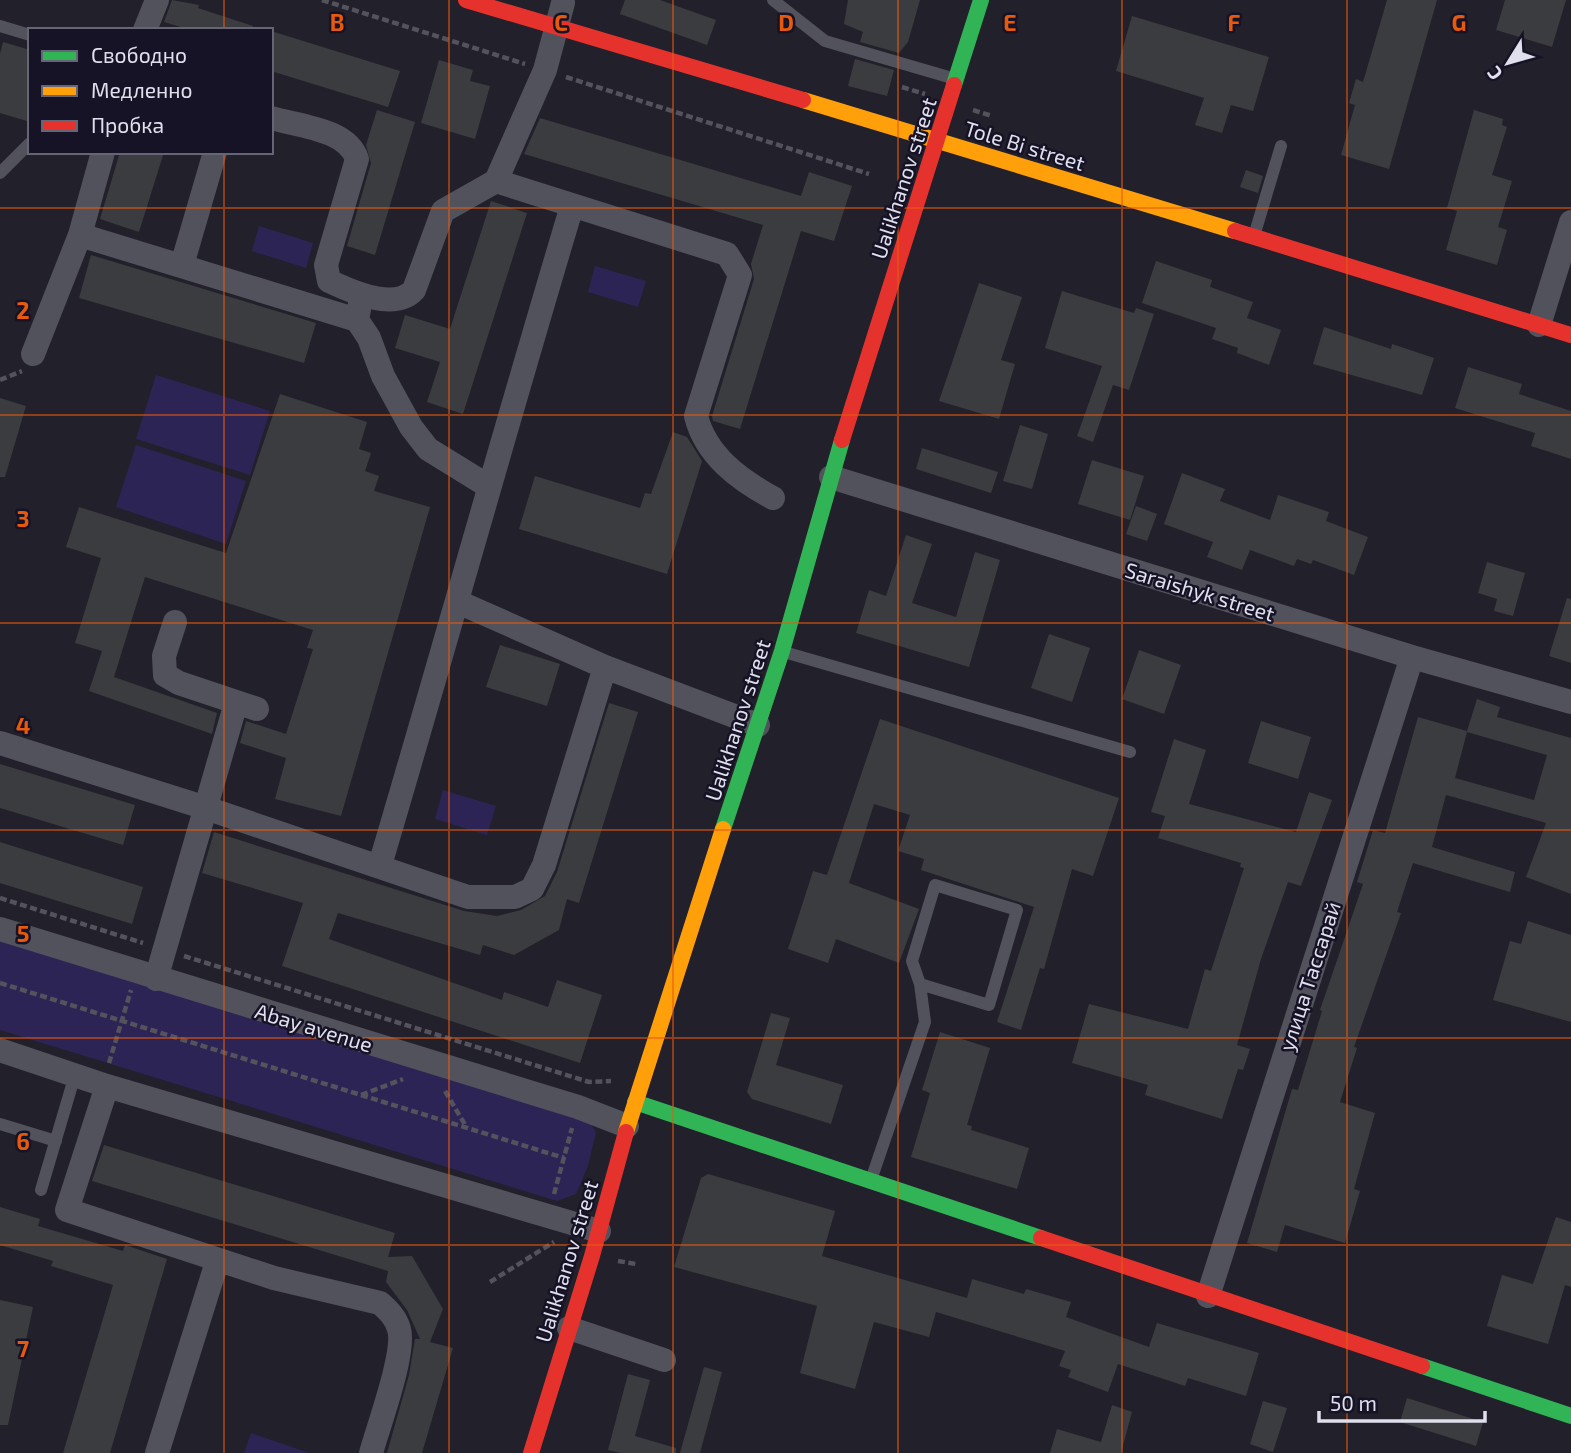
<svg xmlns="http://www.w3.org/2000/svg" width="1571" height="1453" font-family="'Exo 2',sans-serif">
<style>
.green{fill:#2d2456}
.building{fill:#3a3c3f;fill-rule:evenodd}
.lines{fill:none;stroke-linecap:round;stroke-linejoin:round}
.path{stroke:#54535c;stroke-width:4.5;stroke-dasharray:7 3.5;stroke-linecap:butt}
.lane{stroke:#52525c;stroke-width:12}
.street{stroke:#52525c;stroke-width:24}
.fast{stroke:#30b455;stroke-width:16}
.slow{stroke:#ff9f0a;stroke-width:16}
.jam{stroke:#e5322d;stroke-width:16}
.grid{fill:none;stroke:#e8590c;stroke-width:2;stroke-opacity:0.55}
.labels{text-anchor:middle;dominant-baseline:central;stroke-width:5;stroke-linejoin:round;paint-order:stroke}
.street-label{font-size:21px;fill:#e0dfed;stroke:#151325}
.grid-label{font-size:23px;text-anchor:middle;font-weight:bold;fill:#e8590c;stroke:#151325;stroke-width:5;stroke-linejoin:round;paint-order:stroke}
</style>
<rect width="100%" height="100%" fill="#22202b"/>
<!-- green -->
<path class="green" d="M259,226L313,243L306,268L252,251Z
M595,266L646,281L638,307L588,292Z
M156,375L270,411L250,475L136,439Z
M136,445L246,481L226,544L116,507Z
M443,790L496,806L487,835L435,819Z
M0,934L583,1111L596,1132L588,1166L576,1194L557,1201L0,1030Z
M251,1433L309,1453H244Z"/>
<!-- building -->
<path class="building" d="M172,0L199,5L198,8L253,26L252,30H191L164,22Z
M625,0H660L716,20L707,45L620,14Z
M848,0H920L908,42L899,53L860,42L863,32L844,24Z
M1387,0H1437L1389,169L1341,155L1355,105L1349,103L1356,79L1363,82Z
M1505,0H1566L1552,47L1496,30Z
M1132,16L1269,57L1253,111L1231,105L1222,133L1195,125L1204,98L1116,71Z
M271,31L400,71L388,107L271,71Z
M3,42L30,50V122L0,113V54Z
M855,59L894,70L887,96L848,86Z
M439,60L473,70L470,81L490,86L475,139L421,123Z
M377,110L415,122L375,255L347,246L371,163L366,145Z
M1474,110L1503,119L1502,125L1507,127L1492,175L1512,181L1498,227L1507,230L1497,265L1446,250L1457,211L1447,208Z
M540,118L801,196L809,172L852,186L834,241L801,231L740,429L713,421L712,416L754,279L751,264L763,225L524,154Z
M120,152H164L139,232L100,219Z
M1246,170L1263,176L1258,193L1240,187Z
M491,201L527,213L463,414L427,402L440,362L395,348L405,315L450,329Z
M91,255L316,323L304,363L79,298Z
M1156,261L1212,280L1210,287L1253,302L1247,318L1281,330L1269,365L1237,353L1238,348L1212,339L1216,328L1142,303Z
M979,283L1022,297L1001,360L1015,364L999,419L939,401Z
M1062,291L1134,313L1136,308L1154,314L1129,390L1113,385L1093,442L1077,436L1102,366L1045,348Z
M1324,327L1391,349L1392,344L1434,358L1422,395L1313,364Z
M1468,367L1522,384L1519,394L1571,411V459L1531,446L1535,433L1455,408Z
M280,394L367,422L359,449L371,453L365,471L379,476L374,491L430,507L341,816L275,799L286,758L240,743L246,721L286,734L313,649L307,648L313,630L145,577L114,677L217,713L212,734L89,691L102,651L75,643L101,558L66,547L79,507L226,553Z
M0,398L26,406L5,477H0Z
M1020,425L1048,434L1032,489L1003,481Z
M673,432L687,437L702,461L667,574L519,529L535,476L640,508L645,493L651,494Z
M922,448L998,472L991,493L916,469Z
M1092,460L1144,476L1130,520L1078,504Z
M1182,473L1225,489L1220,501L1270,520L1278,495L1329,512L1326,521L1368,537L1354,575L1313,560L1311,564L1297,559L1294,566L1250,550L1242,570L1207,557L1213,542L1164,524Z
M1136,506L1157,514L1147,541L1126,534Z
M906,535L932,544L912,603L956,617L975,552L1000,560L969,667L856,633L869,590L886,596Z
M1487,562L1525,573L1513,616L1494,611L1497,599L1478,593Z
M1567,598L1571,599V663L1549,656Z
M1049,634L1090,648L1072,702L1031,688Z
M500,645L560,664L547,706L486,687Z
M1139,650L1181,665L1164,714L1122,699Z
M1477,699L1500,707L1497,717L1571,738V894L1526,877L1546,823L1446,795L1432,847L1515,872L1510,892L1413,863L1397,912L1401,913L1354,1047L1357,1048L1340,1102L1375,1113L1354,1189L1360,1191L1345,1243L1285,1225L1277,1252L1247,1243L1292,1089L1298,1090L1322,1011L1320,1010L1363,884L1357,882L1373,830L1385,833L1418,717L1467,731ZM1467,732L1547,755L1534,800L1455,778Z
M609,703L638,712L579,903L567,899L559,930L514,955L483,945L480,955L338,913L329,939L502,1000L504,992L548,1007L557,980L602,995L580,1063L282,966L303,903L202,873L214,832L464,911L497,916L521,910L545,896L557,872Z
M880,719L1119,798L1093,876L1072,869L1044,969L1040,968L1021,1030L997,1022L1034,907L921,870L924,859L898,851L910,815L874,804L849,883L919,909L899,963L836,939L828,963L788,949L813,871L827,875Z
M1261,721L1311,737L1298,779L1248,763Z
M1174,739L1206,750L1189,804L1296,832L1309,792L1332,800L1301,886L1288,882L1261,959L1237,1045L1250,1049L1243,1070L1238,1069L1222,1119L1145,1095L1148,1085L1072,1063L1089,1004L1188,1029L1205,969L1211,971L1244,868L1240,867L1241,863L1158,838L1165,816L1151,812Z
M0,764L135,805L123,845L0,808Z
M0,842L143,887L132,924L0,883Z
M1528,921L1571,935V1022L1493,1000L1510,941L1521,944Z
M771,1013L790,1018L776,1065L843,1085L831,1124L752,1099L747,1092Z
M940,1032L990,1048L967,1125L972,1126L971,1130L1029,1148L1017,1189L911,1157L930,1093L922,1090Z
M104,1145L395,1233L388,1257L412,1256L443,1309L430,1342L453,1348L422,1453H387L409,1375L415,1339H420L407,1310L386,1282L388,1271L92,1181Z
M708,1174L835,1211L822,1256L967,1298L972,1279L1024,1294L1026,1289L1071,1302L1066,1317L1149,1347L1157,1323L1259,1353L1246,1396L1188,1378L1185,1386L1118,1364L1108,1392L1068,1377L1071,1370L1059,1366L1065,1351L936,1312L929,1337L874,1322L855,1389L800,1373L817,1306L674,1267L701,1178Z
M0,1207L40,1219L38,1226L123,1251L125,1245L167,1259L110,1453H63L113,1285L51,1266L53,1261L0,1245Z
M1556,1217L1571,1222V1287L1565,1285L1548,1344L1487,1326L1502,1275L1533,1284Z
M0,1300L33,1307L8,1425H0Z
M704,1367L722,1372L700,1453H680Z
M628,1374L650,1380L635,1436L676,1448V1453H621L608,1450Z
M1407,1398L1483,1422L1476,1446L1400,1422Z
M1263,1401L1287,1408L1273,1452L1250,1444Z
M1112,1405L1132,1412L1121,1453H1050L1057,1429L1101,1442Z"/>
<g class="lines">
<!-- path -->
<path class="path" d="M322,0L525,64
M566,77L869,174
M902,87L925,94
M973,110L992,116
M0,380L22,371
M0,898L143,943
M184,956L589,1082L611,1081
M0,983L564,1158
M109,1063L131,990
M445,1091L467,1128
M361,1095L403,1079
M554,1194L572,1128
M618,1261L636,1264
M490,1282L554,1242"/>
<!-- lane -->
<path class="lane" d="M773,0L825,41L952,78
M0,26L30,35
M0,173L30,143
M1254,236L1281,146
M784,652L1130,752
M0,1124L56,1141
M872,1177L925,1022L920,984L912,961L935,885L1017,910L989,1005L920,984
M41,1190L75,1075"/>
<!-- street -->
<path class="street" d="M145,30L157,0
M271,118C299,126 347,129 357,159L326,265L329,281C352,292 395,311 414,290L443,211L496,181L545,70L563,3
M496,181L727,254L740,275L696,416C706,456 740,480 773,498
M80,235L357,320
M182,265L215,152
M360,304L357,320L369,338L383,376L411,427L428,449L488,486
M1539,325L1571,222
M33,354L80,235L103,152
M831,477L1412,657L1571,702
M458,602L605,667L758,725
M175,622L164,656L165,675L179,683L257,709
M0,743L203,807L468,897H515L532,889L544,865L605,667
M380,865C445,646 506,425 572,206
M0,929L578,1107L627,1126
M156,979L236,703
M0,1050L107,1086L599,1231
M107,1086L67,1210L274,1278L380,1303C389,1311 396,1318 399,1329C406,1352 378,1427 371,1453
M1208,1296L1412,657
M569,1328L664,1360
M157,1453L217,1262"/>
<!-- fast -->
<path class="fast" d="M954,85L981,0
M723,829L782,651L842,440
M635,1102L1041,1238
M1422,1366L1571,1416"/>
<!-- slow -->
<path class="slow" d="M803,100L1235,231
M626,1132L723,829"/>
<!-- jam -->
<path class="jam" d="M466,0L803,100
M1235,231L1571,335
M842,440L954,85
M1041,1238L1422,1366
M531,1453L592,1256L626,1132"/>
</g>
<!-- grid -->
<path class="grid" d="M224,0V30M449,0V1453M673,0V1453M898,0V1453M1122,0V1453M1347,0V1453M224,152V1453M0,208H1571M0,415H1571M0,623H1571M0,830H1571M0,1038H1571M0,1245H1571"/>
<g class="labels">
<!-- street labels -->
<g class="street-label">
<text transform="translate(1025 145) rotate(17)">Tole Bi street</text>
<text transform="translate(903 178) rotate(-72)">Ualikhanov street</text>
<text transform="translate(1200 591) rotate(17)">Saraishyk street</text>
<text transform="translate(737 720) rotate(-72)">Ualikhanov street</text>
<text transform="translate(1309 976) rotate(-72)">улица Тассарай</text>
<text transform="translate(314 1027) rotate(17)">Abay avenue</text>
<text transform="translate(566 1261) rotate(-73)">Ualikhanov street</text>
</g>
</g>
<g class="grid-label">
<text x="337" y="31">B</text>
<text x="561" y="31">C</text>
<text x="786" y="31">D</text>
<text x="1010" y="31">E</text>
<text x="1234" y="31">F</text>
<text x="1459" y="31">G</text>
<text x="23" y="319">2</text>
<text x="23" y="527">3</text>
<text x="23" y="734">4</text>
<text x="23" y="942">5</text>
<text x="23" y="1150">6</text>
<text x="23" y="1357">7</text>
</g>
<!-- legend -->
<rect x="28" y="28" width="245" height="126" fill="#151325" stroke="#666575" stroke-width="2"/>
<rect x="42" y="51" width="35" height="10" fill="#30b455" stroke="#666575" stroke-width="2"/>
<text x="91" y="63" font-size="21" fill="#e0dfed">Свободно</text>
<rect x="42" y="86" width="35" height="10" fill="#ff9f0a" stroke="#666575" stroke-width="2"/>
<text x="91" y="98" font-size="21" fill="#e0dfed">Медленно</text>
<rect x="42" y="121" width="35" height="10" fill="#e5322d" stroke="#666575" stroke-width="2"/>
<text x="91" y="133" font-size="21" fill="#e0dfed">Пробка</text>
<!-- north arrow -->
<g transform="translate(1508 63) rotate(233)" stroke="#151325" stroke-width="5" paint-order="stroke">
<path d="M0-5L12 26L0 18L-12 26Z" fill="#e0dfed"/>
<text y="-10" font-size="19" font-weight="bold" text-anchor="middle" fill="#e0dfed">С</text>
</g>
<!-- scale -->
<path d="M1319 1411v10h166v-10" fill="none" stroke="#e0dfed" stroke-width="3.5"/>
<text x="1330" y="1411" font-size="21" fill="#e0dfed" stroke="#151325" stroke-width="5" paint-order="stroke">50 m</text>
</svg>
